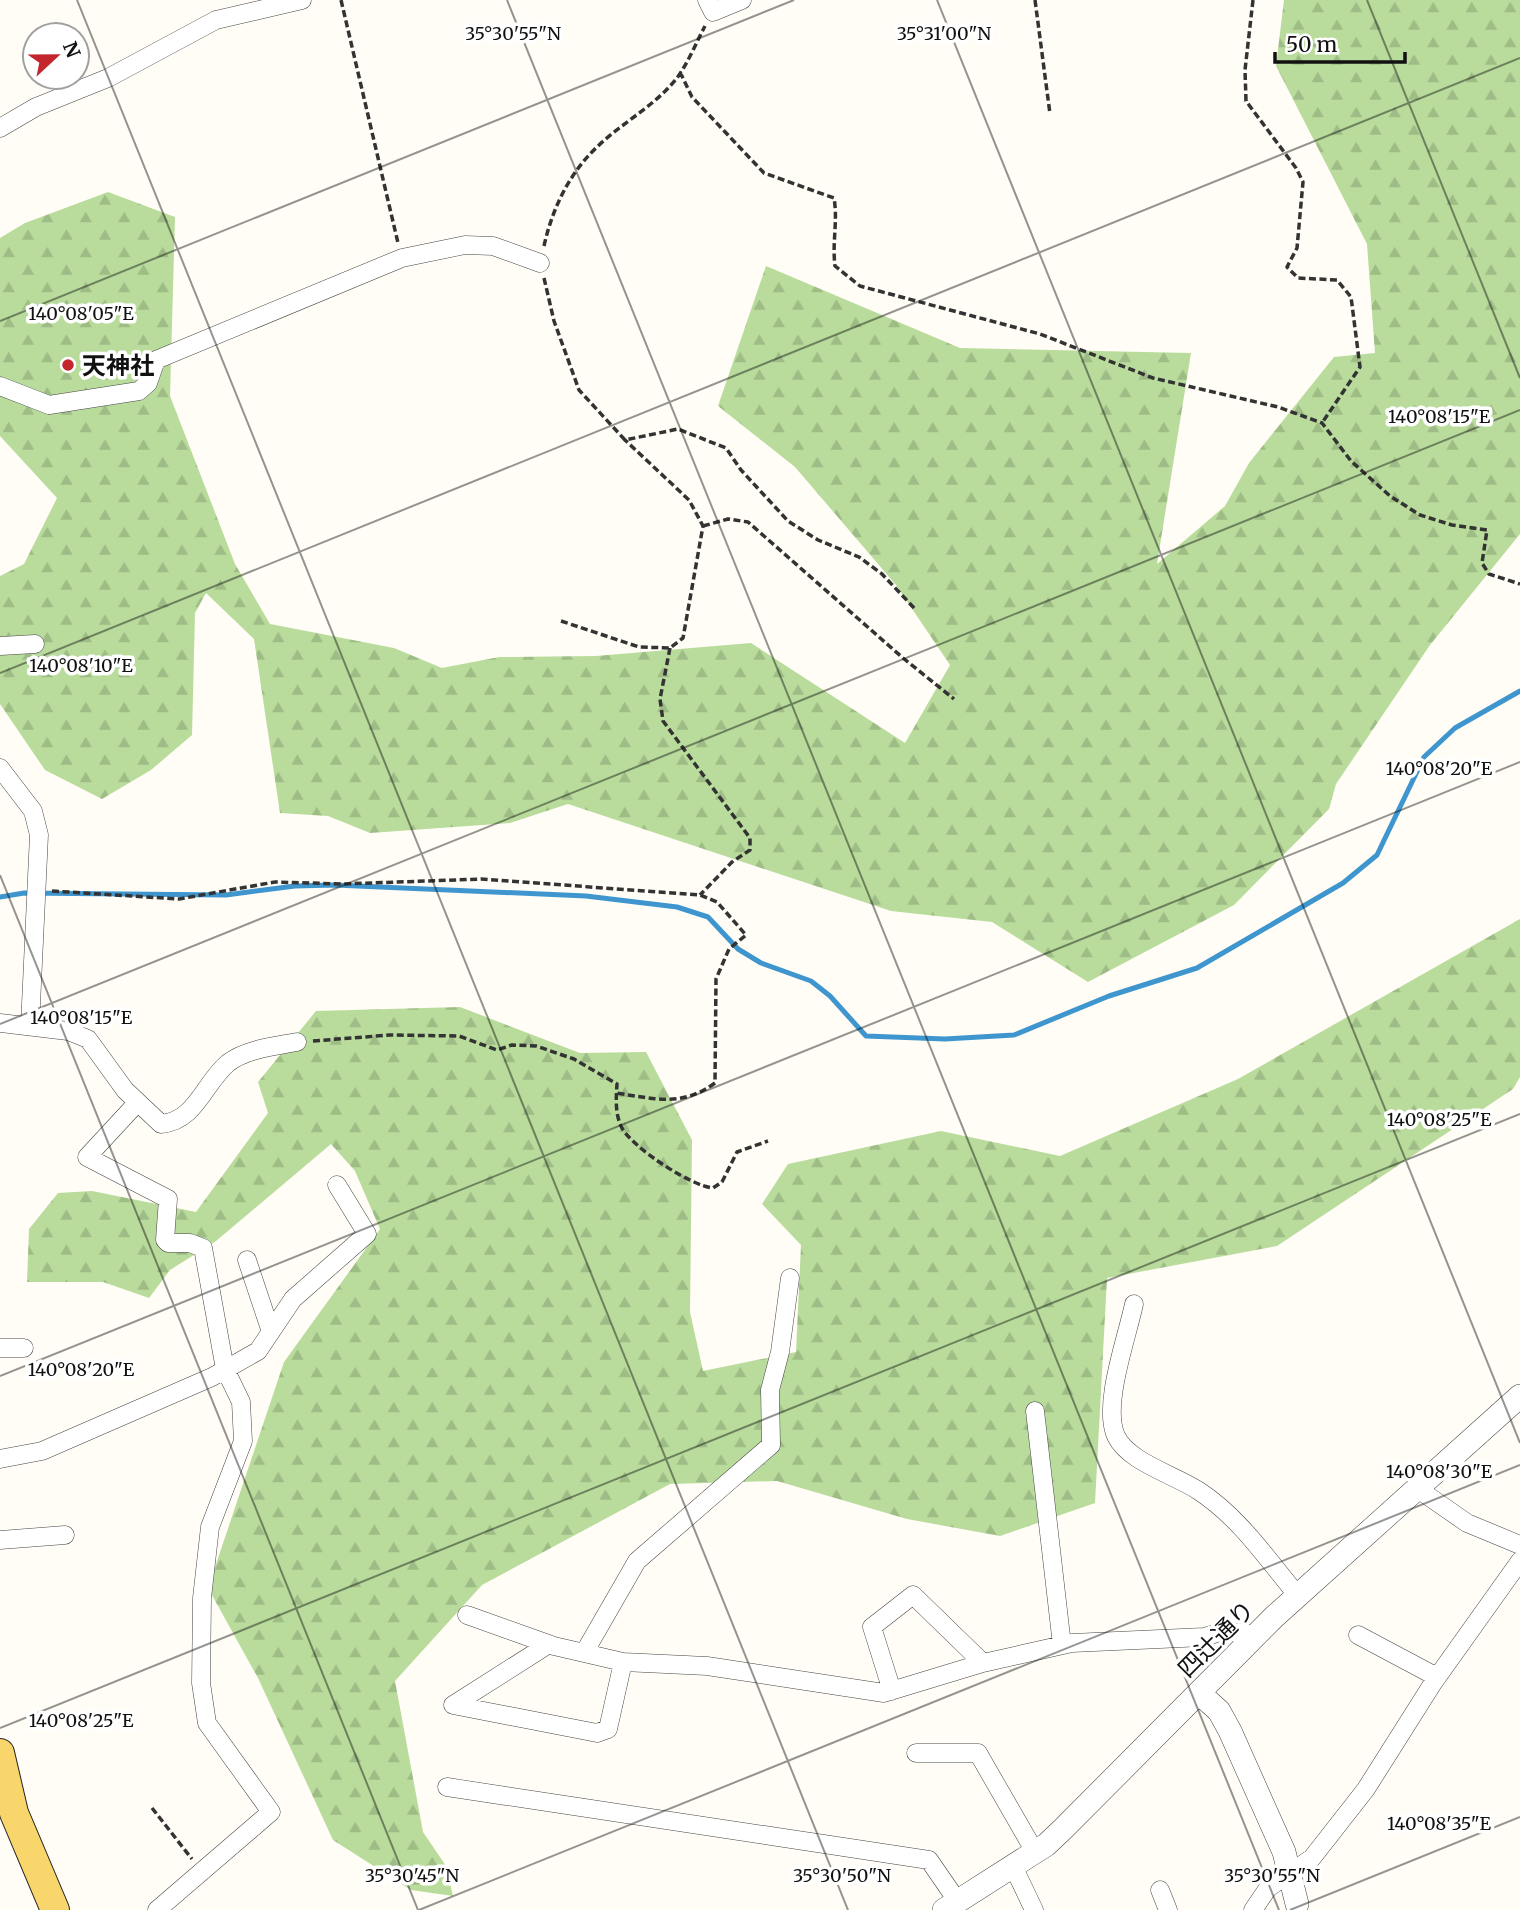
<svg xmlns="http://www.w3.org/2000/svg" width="1520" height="1910" font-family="Merriweather,'Noto Sans JP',serif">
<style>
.forest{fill:url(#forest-firs)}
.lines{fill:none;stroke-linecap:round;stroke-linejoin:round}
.stream{stroke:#3f96cf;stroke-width:5}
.minor-casing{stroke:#444;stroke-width:19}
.tertiary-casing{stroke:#444;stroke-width:24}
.primary-casing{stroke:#222;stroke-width:30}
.path{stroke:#333;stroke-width:3.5;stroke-dasharray:7 3.5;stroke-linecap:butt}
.minor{stroke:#fff;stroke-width:18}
.tertiary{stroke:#fff;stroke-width:23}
.primary{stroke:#f9d66b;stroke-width:28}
.ticks{fill:none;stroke:#111;stroke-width:2;stroke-opacity:0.45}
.poi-dot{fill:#c4262e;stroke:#fff;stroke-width:2.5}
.labels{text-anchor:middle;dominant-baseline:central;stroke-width:7;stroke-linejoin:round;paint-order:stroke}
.poi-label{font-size:24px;font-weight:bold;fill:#111;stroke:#fff;text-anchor:start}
.street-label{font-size:24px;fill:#111;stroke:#fff}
.ticks-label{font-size:18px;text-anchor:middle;fill:#111;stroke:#fff;stroke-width:7;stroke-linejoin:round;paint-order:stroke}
</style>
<defs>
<pattern id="forest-firs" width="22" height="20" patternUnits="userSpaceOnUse" patternTransform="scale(1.75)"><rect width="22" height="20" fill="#b9dc9c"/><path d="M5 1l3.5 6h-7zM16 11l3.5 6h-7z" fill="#9ebc85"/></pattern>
</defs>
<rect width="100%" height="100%" fill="#fffdf5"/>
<!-- forest -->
<path class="forest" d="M1284,0H1520V534L1430,645L1336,784L1329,809L1234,905L1088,982L992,922L891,911L568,804L510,823L370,833L328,816L280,813L254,639L206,593L195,613L192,735L151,770L102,799L45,770L0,704V576L24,564L57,498L0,436V238L25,223L108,192L175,217L170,396L235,564L270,624L394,648L442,668L499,657L596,656L751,643L905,743L950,665L896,585L795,467L718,406L766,266L960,348L1191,353L1157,564L1225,506L1249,463L1334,357L1375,353L1367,244L1276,66Z
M1520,919V1077L1513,1089L1277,1246L1107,1278L1095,1503L1000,1536L907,1519L777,1481L670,1484L482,1585L395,1681L423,1832L446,1866L453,1896L411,1890L333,1840L258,1678L208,1588L284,1362L380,1229L355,1171L331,1144L216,1241L170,1270L149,1298L103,1282H27L29,1229L58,1193L92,1191L196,1212L268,1113L258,1082L316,1011L460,1007L580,1053L646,1052L692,1140L690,1312L703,1371L796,1352L801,1245L762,1204L788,1164L941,1131L1060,1156L1238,1079Z"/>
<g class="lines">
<!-- stream -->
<path class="stream" d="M0,897L24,893L226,895L295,886L335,885L586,896L677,907L708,917L738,949L761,963L811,981L830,996L866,1036L945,1039L1014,1035L1109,996L1197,968L1343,883L1377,855L1424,757L1455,728L1520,691"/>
<defs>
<path id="minor" d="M707,0L713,12L742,0
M0,128L36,107L108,78L216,20L302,0
M0,386L49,405L139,391L148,383L156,360L402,258L465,245L493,246L540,263
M0,646L35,644
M0,768L33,811L39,835L30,1026
M0,1023L68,1031L88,1039L125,1090L161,1124C196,1121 204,1083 228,1063C246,1049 276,1046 297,1042
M137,1103L87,1157L168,1199L165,1240L168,1243H190L203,1248L225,1369L241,1402L243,1441L210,1527L202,1598L201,1683L207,1723L271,1812L157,1910
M247,1260L271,1332
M1134,1304C1127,1338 1102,1405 1116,1436C1128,1462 1175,1475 1199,1491C1240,1518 1267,1559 1298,1596
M0,1348H24
M1035,1411L1062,1645
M0,1459L42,1451L212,1377L258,1351L293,1299L367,1234L337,1185
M1418,1489L1467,1523L1520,1545
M0,1540L65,1535
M467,1615L554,1646L623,1662L707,1666L884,1693L983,1663L1072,1643L1204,1637L1224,1631L1256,1635
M1358,1635L1437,1677
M549,1644L453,1705L597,1733L608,1729L623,1662
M584,1653L637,1561L771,1445L770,1390L780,1352L790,1278
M892,1691L872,1627L913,1595L983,1663
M916,1753H978L1035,1852
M447,1787L929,1860L958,1902
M1013,1866L1034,1910
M1160,1890L1168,1910
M1253,1910L1268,1888L1312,1858L1366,1789L1433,1683L1520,1561"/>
<path id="tertiary" d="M1199,1693L1219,1711L1230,1731L1284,1852L1297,1904
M944,1910L1046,1845L1063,1829L1274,1617L1520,1396"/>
<path id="primary" d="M0,1753L14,1813L55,1910"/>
</defs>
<!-- minor casing -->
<use href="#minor" class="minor-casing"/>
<!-- tertiary casing -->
<use href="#tertiary" class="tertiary-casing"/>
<!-- primary casing -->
<use href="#primary" class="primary-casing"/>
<!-- path -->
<path class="path" d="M341,0L398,243
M1035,0L1050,114
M1253,0L1245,70L1246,101L1296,168L1303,182L1297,248L1287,267L1298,278L1337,280L1351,297L1360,367L1322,423
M680,72L692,97L764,173L834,198C838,221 832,242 835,266L860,286L1040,334L1153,378L1278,407L1322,423L1351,461L1390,496L1420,515L1452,525L1487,530L1482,563L1489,574L1520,584
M544,246C552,210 568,175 596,148C621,123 654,107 677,78C688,63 696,43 705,26
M544,278L554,321L579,390L625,440L678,429L726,448L741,470L788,521L818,540L859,557L882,574L915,609
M703,526L728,519L748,522L903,658L954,699
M561,621L639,647L670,648L683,638L703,526L689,500L625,440
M670,648L660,699L663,721L750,838V850L732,862L700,895
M52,891L179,899L275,882L343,884L481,879L700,895L717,902L746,935L729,949L716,979L715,1083C682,1107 655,1099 616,1093
M313,1041L390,1035L459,1036L497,1050L512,1045L536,1046L574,1059L617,1084C616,1099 615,1115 622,1128C633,1148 691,1186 713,1188L722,1182L737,1152L768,1141
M152,1808L192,1859"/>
<!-- minor -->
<use href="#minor" class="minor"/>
<!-- tertiary -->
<use href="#tertiary" class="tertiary"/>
<!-- primary -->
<use href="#primary" class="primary"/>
</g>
<!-- ticks -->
<path class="ticks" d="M77,0L848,1910M507,0L1279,1910M937,0L1520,1443M1367,0L1520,378M0,321L794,0M0,673L1520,58M0,875L418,1910M0,1024L1520,410M0,1376L1520,762M0,1728L1520,1114M419,1910L1520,1465M1290,1910L1520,1817"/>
<!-- markers -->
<circle class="poi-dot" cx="68" cy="365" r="7"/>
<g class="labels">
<!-- poi labels -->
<g class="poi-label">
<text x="82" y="365">天神社</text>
</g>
<!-- street labels -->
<g class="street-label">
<text transform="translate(1216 1639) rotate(-45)">四辻通り</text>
</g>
</g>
<g class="ticks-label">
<text x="513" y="40">35°30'55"N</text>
<text x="944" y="40">35°31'00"N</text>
<text x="81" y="320">140°08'05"E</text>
<text x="1439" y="423">140°08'15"E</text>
<text x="81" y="672">140°08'10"E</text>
<text x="1439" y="775">140°08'20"E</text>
<text x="81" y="1024">140°08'15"E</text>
<text x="1439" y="1126">140°08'25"E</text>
<text x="81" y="1376">140°08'20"E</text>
<text x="1439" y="1478">140°08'30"E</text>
<text x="81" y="1727">140°08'25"E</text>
<text x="1439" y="1830">140°08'35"E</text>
<text x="412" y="1882">35°30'45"N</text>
<text x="842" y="1882">35°30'50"N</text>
<text x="1272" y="1882">35°30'55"N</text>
</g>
<!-- north arrow -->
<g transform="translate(56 56) rotate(68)"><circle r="33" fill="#ffffff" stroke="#a0a0a0" stroke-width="2"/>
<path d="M0-5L12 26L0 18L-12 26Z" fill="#c4262e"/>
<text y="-10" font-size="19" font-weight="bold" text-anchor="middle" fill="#111111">N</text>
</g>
<!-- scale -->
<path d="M1275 52v10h130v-10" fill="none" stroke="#111111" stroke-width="3.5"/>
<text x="1286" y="52" font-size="21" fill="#111111" stroke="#ffffff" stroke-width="5" paint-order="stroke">50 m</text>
</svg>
